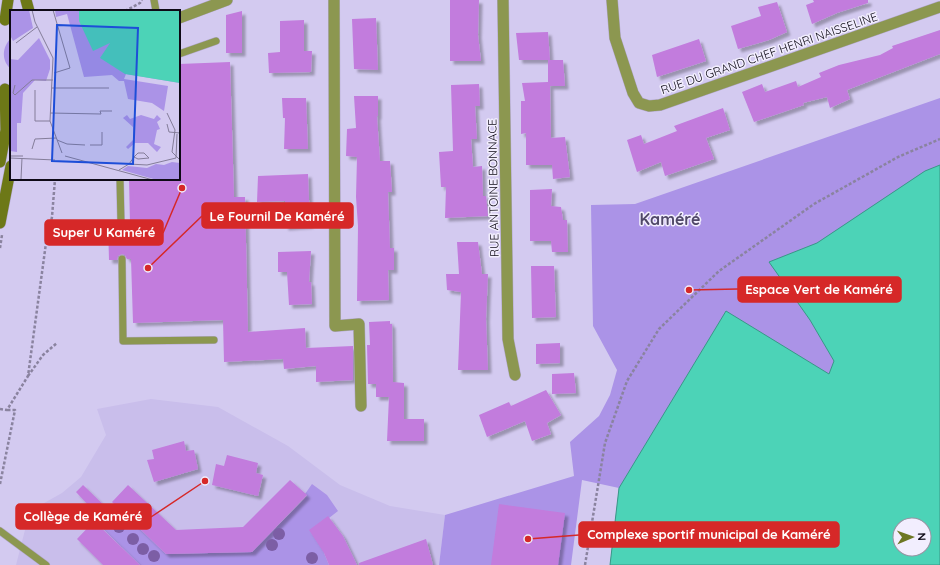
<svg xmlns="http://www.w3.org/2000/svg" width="940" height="565" font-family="Quicksand,sans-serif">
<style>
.built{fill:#c9beeb}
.green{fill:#ab93e7;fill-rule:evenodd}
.water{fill:#4cd3b7;stroke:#399787;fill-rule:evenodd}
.building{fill:#c27cdd;filter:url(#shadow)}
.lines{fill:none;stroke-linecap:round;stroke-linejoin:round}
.service-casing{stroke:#b0a7c9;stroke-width:8}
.minor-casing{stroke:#b0a7c9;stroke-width:12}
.tertiary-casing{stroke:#b0a7c9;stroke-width:12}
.secondary-casing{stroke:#b0a7c9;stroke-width:12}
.path{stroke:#8a839f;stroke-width:2.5;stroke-dasharray:3 2;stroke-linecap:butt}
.service{stroke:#8c9750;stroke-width:7}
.minor{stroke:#8c9750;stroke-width:11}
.tertiary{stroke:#8c9750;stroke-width:11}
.secondary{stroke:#6d7817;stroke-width:11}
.tree{fill:#7c5ea5}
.labels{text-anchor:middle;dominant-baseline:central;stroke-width:3;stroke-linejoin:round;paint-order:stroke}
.street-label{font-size:12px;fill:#0e0a17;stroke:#f2eefe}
.district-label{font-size:16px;font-weight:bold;fill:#504868;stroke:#f2eefe}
.inset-road{fill:none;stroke:#847d99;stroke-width:1}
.view{fill:#1d4ed8;fill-opacity:0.15;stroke:#1d4ed8;stroke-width:2}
.inset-edge{fill:none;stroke:#0e0a17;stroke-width:2}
.leader{fill:none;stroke:#d62828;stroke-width:1.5}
.callout-dot{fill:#d62828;stroke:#f2eefe;stroke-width:1.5}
.callout{fill:#d62828;stroke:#d62828;stroke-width:1.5}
.callout-label{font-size:13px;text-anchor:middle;font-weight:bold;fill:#fff}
</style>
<defs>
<filter id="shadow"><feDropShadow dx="3.5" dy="3.5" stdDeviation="1" flood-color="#0004"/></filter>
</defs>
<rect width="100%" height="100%" fill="#d3caf0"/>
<!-- built -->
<path class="built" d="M151,399L218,407L288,446L340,485L390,506L445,515L439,565H16L25,530L37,507L62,493L81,477L106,435L97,409Z"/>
<!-- green -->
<path class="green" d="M11,38V69C1,61 2,47 11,38Z
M940,98V565H610L619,488L582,480L571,565H439L445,515L574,476L570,442L599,416L610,395L617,370L593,326L591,205L635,204ZM900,525H924V549H900Z
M312,484L327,495L338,511L329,518L324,553L329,565H140L99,525L117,507L166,554L252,552L307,496L305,494Z"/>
<!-- water -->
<path class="water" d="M940,165V565H610L619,488L726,311L829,374L834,361L810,320L769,262L817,243L925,171ZM900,525H924V549H900Z"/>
<!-- building -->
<path class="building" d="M450,0H479L478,35L481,61H450Z
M813,0H868V3L837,13L812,24L806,5L814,2Z
M777,2L787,32L769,40L738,49L731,26L761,16L758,7Z
M242,11V53H226V15Z
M376,18L378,70L354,69L352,19Z
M304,20V51H312L311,72L269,73L268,53L280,52V21Z
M940,30V54L847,90L850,99L830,108L827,97L803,103L804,105L754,122L742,92L762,84L765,92L796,81L798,87L821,77L819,73L839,65L880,55L893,48L892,46Z
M548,32L550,60H519L516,33Z
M699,39L706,61L657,77L652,55Z
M548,60H563L565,86H550L551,138L565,137L570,177L553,179L552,165H526V133L521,134V101H525L522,83L548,82Z
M230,62L234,197H245L248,332L305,328L306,348L353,346V380L316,382V366L284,369L283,359L224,362L223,320L133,323L131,259H127L125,255L122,254L118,256L117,260H109L108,225L116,224L118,228L122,229L126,224H130L129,179H179V64Z
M479,84L480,106H475L477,139H471L473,167L482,166L483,196H486L488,216L445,218L446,187H441L439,152L453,151L451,85Z
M354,96H378V116H377L380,161H390L392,192H388L390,248H394V270H388L389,300L357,301L358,226L356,197L357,157L346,156L347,129L356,128Z
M282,98H306L308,149H284L285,118H283Z
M723,108L730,130L706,138L714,159L665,176L661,162L637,172L627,140L641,135L644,144L677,131L674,126Z
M308,174L310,225L285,227V201L257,202L258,176Z
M552,189L551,206L561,207L563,220H567L568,252H552L551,241H530V190Z
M457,242H478L482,274H488L486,319L488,370H458L461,292L447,290L446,274H459Z
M311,251L309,282H311L312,304L289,305L287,272H278V252Z
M531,266H554L556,317L532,318Z
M390,321V324H392L393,382L404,383V419H424V441H387L389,397H376V384H368L367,345H370L369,322Z
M560,343V363L536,364V344Z
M574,373L576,393L552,394V374Z
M546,390L561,415L547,423L551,434L532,441L525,421L487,437L479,415L509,402L511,406Z
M184,441L186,451L194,450L198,469L154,482L147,460L154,459L152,450Z
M227,455L258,463L256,473L263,475L258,496L212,485L216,464L224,466Z
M290,480L307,495L252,552L166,554L112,502L128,485L176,530L243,527Z
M83,485L111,512L103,521L76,492Z
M499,504L565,513L558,565H491Z
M328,516L343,536L357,565H329L324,553L309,530Z
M94,521L140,565H103L77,539Z
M426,539L433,565H359V563Z"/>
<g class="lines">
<defs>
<path id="service" d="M154,0L156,11
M179,54L216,41
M120,179L121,224
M122,259L123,341L214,340
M0,531L46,565"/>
<path id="minor" d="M334,0L335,326L359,324L361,406
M503,0L508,339L515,375
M612,0L615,38L633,93L639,103L649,106L660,105L940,7"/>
<path id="tertiary" d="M179,18L227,0"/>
<path id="secondary" d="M26,0L29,11
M5,20L8,0
M0,162L6,130L5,89
M0,223L11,166"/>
</defs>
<!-- service casing -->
<use href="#service" class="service-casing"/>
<!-- minor casing -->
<use href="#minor" class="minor-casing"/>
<!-- tertiary casing -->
<use href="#tertiary" class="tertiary-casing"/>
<!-- secondary casing -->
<use href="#secondary" class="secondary-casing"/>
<!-- path -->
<path class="path" d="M125,11L140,3L142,0
M46,243H66
M0,248L2,235
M28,376L43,355L57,343
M0,409L7,410L28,376L46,243L52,217L55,179
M0,484L15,410H7
M585,565L605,443L627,381L659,329L719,271L814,204L898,157L940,139"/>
<!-- service -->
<use href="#service" class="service"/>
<!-- minor -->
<use href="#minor" class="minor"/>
<!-- tertiary -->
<use href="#tertiary" class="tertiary"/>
<!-- secondary -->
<use href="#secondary" class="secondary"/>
</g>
<!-- trees -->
<g class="tree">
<circle cx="119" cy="527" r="6"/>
<circle cx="279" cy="534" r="6"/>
<circle cx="133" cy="539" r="6"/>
<circle cx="272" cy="545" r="6"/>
<circle cx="143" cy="549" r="6"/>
<circle cx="154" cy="556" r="6"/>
<circle cx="312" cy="558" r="6"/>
</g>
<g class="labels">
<!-- street labels -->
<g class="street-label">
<text transform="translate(769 53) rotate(-19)">RUE DU GRAND CHEF HENRI NAISSELINE</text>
<text transform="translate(493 188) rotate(-91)">RUE ANTOINE BONNACE</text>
</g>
<!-- district labels -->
<g class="district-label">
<text x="670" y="219">Kaméré</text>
</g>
</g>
<!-- overview -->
<g transform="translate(10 10)">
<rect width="170" height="170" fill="#d3caf0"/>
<path d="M0,0H19L23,18L3,31L0,25ZM45,0H170V73L116,64L114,69L158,76L154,101L142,93L118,89L114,71H109L102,65L74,67L57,4L46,7ZM29,28L40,50V59L36,71L25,70L13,83L11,113H7V142L0,141V49L8,50ZM117,105L120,109L131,105L144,109L147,105L151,109L147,112L150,119L147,120L144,134L151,137L147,142L138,133H125L118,139L116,137L123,130V117L113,108ZM162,152L170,153V170H147L112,160L118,156L137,158L146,154L154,155Z" fill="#ab93e7"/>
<path d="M170,0V73L115,64L90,48L100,33L83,41L69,11V0Z" fill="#4cd3b7"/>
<path class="inset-road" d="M22,0L25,12L43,48L40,111L52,143M43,0L60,58L44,63M6,33L27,17M5,75L3,83L5,85L22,70H43M42,78H99M25,80V111H40M40,103L91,104L90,101H102M157,103L165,120L162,142L170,150M157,114L159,122L170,123M47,130L57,134L75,135M80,135H92V122M22,139L25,129L46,128M0,146H13M55,146L143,170M0,148L45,150M119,154L124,147L128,143H134L139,148L128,149L124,147M109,160L119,154L137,155L166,148L167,124M11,169L12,148"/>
<path class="view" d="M47,15L128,18L123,154L42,151Z"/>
<rect width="170" height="170" class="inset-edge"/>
</g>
<!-- callouts -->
<path class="leader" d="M148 268L202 216M182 188L163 233M689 290L738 289M205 481L151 517M528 539L579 535"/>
<g class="callout-dot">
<circle cx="148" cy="268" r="4"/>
<circle cx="182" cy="188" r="4"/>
<circle cx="689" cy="290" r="4"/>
<circle cx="205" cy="481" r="4"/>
<circle cx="528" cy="539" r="4"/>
</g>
<g class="callout">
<rect x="202" y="203" width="151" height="25" rx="4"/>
<rect x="45" y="220" width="118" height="25" rx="4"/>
<rect x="738" y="277" width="163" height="25" rx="4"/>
<rect x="16" y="504" width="135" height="25" rx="4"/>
<rect x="579" y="522" width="260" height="25" rx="4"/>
</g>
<g class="callout-label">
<text x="277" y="221">Le Fournil De Kaméré</text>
<text x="104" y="237">Super U Kaméré</text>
<text x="819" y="294">Espace Vert de Kaméré</text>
<text x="83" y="521">Collège de Kaméré</text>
<text x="709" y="539">Complexe sportif municipal de Kaméré</text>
</g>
<!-- north arrow -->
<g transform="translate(912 537) rotate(88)"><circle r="19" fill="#f2eefe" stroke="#9793a2"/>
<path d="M0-3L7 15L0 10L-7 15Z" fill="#6d7723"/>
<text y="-6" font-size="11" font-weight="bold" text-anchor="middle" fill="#0e0a17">N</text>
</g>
</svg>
